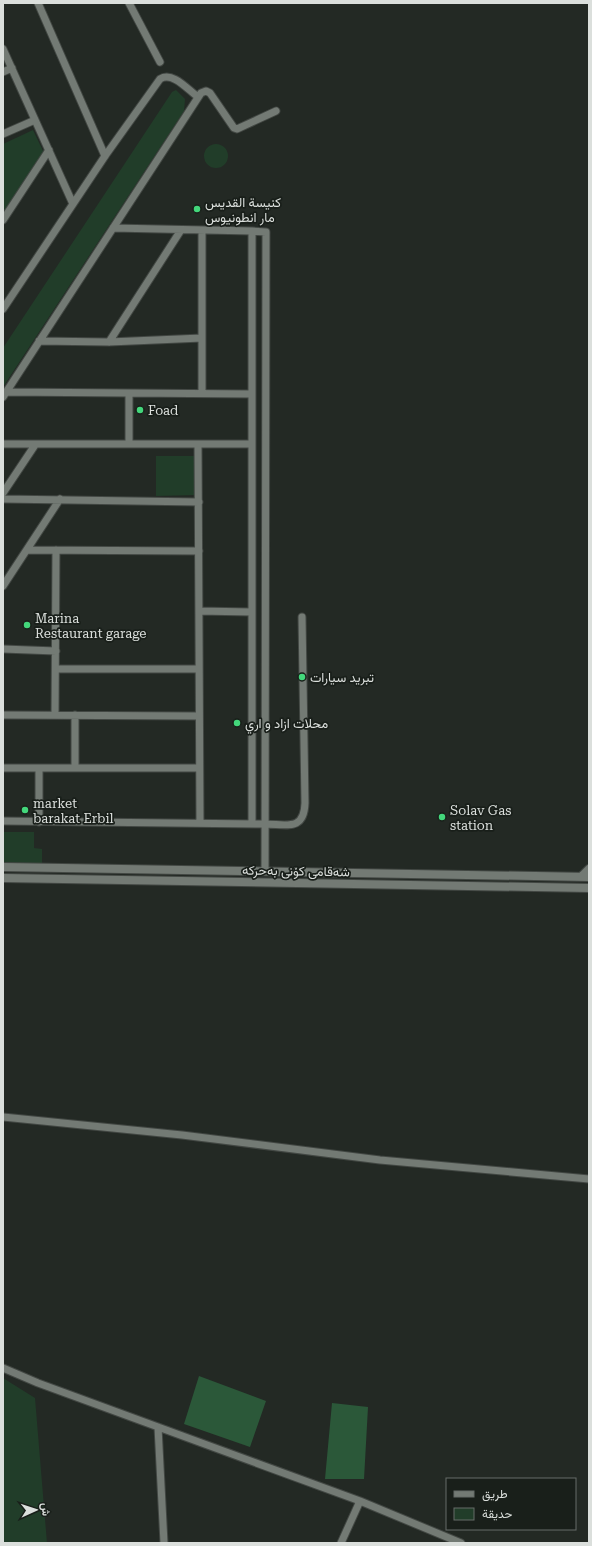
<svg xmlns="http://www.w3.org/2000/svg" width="592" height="1546" font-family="'Roboto Serif',Vazirmatn,serif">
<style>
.green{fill:#213d29}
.forest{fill:#2b5839}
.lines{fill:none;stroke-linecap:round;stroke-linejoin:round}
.minor-casing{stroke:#424743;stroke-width:9}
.tertiary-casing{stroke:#424743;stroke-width:10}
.minor{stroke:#737a74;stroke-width:7}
.tertiary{stroke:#737a74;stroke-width:8}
.poi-dot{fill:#43d77b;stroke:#191f1a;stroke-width:1.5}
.labels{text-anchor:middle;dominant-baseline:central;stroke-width:3.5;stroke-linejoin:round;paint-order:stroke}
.poi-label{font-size:13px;fill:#dbdfdc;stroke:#191f1a;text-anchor:start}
.street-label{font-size:13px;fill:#dbdfdc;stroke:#191f1a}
</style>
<rect width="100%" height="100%" fill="#232924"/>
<!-- green -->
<path class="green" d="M176,90L185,99L184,111L3,387V348L172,92Z
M33,130L44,153L3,214V144Z
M204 156a12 12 0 1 1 24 0a12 12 0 1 1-24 0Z
M156,456H196V495L156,496Z
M3,832H34V848L42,849V864L3,863Z
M3,1378L35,1398L47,1543H3Z"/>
<!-- forest -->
<path class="forest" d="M199,1376L266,1401L250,1447L184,1424Z
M332,1403L368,1407L364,1479H325Z"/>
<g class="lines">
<defs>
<path id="minor" d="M38,3L105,156
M129,3L160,62
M3,49L73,204
M3,72L12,68
M3,134L35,120
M3,220L49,150
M113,228L252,231L266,232V234L265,871
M252,231V824
M3,309L105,156L160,79C173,71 188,90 198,97
M39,341L109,342L202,338
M109,342L181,230
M6,392L252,394
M202,393V230
M129,394V444
M3,397L201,93L206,91L210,93L234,128L237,129L276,111
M3,444H252
M198,444L200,823
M3,493L35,445
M3,499L199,502
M27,550L199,551
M3,586L60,499
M199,611L252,612
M3,649L56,651
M56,669H199
M3,715L199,716
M55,715L56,550
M75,715V768
M3,768H199
M39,768V822
M3,821L264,824C286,824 304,832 305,803L302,617
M3,1117L182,1135L380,1160L589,1179
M3,1368L38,1383L360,1501L461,1543
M158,1427L164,1543
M341,1543L360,1501"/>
<path id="tertiary" d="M3,867L589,877
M582,876L589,869
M3,878L589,888"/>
</defs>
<!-- minor casing -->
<use href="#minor" class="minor-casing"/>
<!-- tertiary casing -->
<use href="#tertiary" class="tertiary-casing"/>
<!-- minor -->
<use href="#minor" class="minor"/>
<!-- tertiary -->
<use href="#tertiary" class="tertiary"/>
</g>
<!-- markers -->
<g class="poi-dot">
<circle cx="197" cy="209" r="4"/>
<circle cx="140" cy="410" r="4"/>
<circle cx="27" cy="625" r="4"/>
<circle cx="302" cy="677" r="4"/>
<circle cx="237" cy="723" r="4"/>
<circle cx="25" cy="810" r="4"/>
<circle cx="442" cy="817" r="4"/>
</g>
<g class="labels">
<!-- poi labels -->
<g class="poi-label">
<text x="205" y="202">كنيسة القديس<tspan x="205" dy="15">مار انطونيوس</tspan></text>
<text x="148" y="410">Foad</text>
<text x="35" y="618">Marina<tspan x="35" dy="15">Restaurant garage</tspan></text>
<text x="310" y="677">تبريد سيارات</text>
<text x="245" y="723">محلات ازاد و اري</text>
<text x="33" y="803">market<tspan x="33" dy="15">barakat Erbil</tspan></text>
<text x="450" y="810">Solav Gas<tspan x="450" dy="15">station</tspan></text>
</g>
<!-- street labels -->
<g class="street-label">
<text transform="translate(296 871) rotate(1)">شەقامی کۆنی بەحرکە</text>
</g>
</g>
<!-- border -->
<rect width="592" height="1546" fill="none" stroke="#dbdfdc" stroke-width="8"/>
<!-- legend -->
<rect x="446" y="1478" width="130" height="52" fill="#191f1a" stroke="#676c68"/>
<rect x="454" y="1491" width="20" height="6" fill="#737a74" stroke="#676c68"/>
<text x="482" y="1498" font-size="12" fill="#dbdfdc">طريق</text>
<rect x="454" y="1508" width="20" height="12" fill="#213d29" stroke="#676c68"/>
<text x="482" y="1518" font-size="12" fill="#dbdfdc">حديقة</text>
<!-- north arrow -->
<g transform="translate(36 1510) rotate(87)" stroke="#191f1a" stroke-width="3" paint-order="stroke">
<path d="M0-3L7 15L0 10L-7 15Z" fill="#dbdfdc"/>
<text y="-6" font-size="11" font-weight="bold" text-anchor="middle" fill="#dbdfdc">ش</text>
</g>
</svg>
